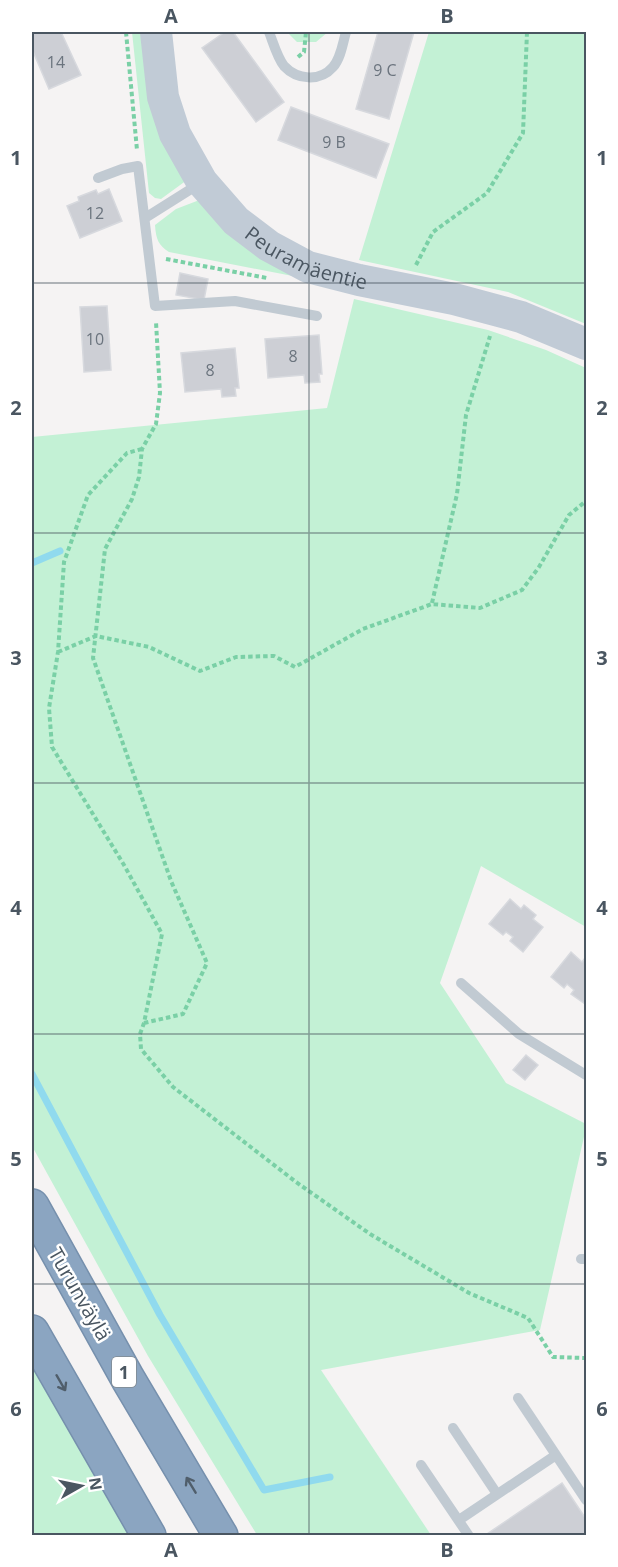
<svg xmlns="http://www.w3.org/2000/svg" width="618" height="1567" font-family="'Open Sans',sans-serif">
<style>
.green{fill:#c3f1d5}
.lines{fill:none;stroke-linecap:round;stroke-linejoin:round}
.stream{stroke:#90daee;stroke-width:7}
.building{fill:#cdcfd5;stroke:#d7d9de;stroke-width:1.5}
.highway-casing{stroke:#7690ad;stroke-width:36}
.path{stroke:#7ad0a6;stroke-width:4;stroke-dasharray:4.5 3;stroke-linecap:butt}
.lane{stroke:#c1cad2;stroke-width:10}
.secondary{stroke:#c1cbd6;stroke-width:32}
.highway{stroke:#8ba5c1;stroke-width:33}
.oneway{stroke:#505e6b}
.grid{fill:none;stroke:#4a5661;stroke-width:1.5;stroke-opacity:0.55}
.labels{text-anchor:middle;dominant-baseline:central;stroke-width:5;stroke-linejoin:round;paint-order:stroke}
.number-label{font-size:16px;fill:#6b747e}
.shield{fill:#fff;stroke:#808990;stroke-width:1.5}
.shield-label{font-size:18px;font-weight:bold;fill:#4a5661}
.street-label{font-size:20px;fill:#4a5661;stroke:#fff}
.neatline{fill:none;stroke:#4a5661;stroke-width:2}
.grid-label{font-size:20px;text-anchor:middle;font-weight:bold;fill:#4a5661}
</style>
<rect width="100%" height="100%" fill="#f5f3f3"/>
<!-- green -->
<path class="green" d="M132,32H144L187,180L161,199L155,198L149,193Z
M287,32H328L316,42H297Z
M429,32H586V324L508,292L359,260Z
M202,199L303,278L169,252C158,245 156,239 155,225L176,209Z
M354,299L488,330L546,350L586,368V927L481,866L440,983L506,1083L586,1124V1128L540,1330L321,1370L431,1535H257L148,1356L32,1146V437L327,408Z
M32,1362L131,1535H32Z"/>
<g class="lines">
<!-- stream -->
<path class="stream" d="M32,563L60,551
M32,1074L160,1315L264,1490L330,1477"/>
</g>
<!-- building -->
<path class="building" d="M32,32H61L81,75L49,89L32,49Z
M225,32H233L284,102L256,122L202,48Z
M378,32H414L389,119L356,109Z
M291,107L389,144L376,178L278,140Z
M109,189L122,221L80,238L67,206L79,201L78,197L96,190L98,194Z
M180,273L208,279L204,300L176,295Z
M107,306L111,370L84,372L80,307Z
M319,335L322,374H319L320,382L305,383L304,375L268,378L265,339Z
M235,348L239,388H235L236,396L222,397L221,389L185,392L181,353Z
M510,899L521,909L524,905L536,915L533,919L543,927L523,952L510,941L513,937L506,932L503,935L489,924Z
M571,952L582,962L585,958L586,959V1002L585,1004L571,994L574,990L567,984L564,988L551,977Z
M526,1055L538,1065L525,1080L513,1070Z
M562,1483L586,1519V1536H484Z"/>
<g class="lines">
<defs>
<path id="highway" d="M32,1206L128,1379L221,1536
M32,1332L149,1536"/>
</defs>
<!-- highway casing -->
<use href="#highway" class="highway-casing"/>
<!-- path -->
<path class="path" d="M126,32L137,150
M298,57L304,52L306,32
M166,259L267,278
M416,265L433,232L487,193L523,133L527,32
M142,449L127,453L88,495L64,562L58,652L49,708L52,747L124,865L162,934L144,1023L140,1034L141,1049L173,1087L296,1182L370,1234L469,1293L528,1318L553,1357L586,1358
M432,603L457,494L466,415L490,336
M58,652L96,636L149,647L200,671L236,657L274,656L295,667L363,629L432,604L480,608L522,590L539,567L569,515L586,501
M144,1023L183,1014L207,963L171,881L93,658L105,549L132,499L139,477L142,449L156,424L160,393L156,322"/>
<!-- lane -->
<path class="lane" d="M269,32C273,42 277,57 284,66C297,80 320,82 333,67C341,58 343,42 346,32
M98,178L122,169L138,166L155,306L235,301L317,316
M145,218L199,184
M461,983L519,1034L586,1075
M581,1259H586
M518,1398L586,1500
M453,1428L497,1494
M421,1465L469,1536
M459,1520L556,1455"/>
<!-- secondary -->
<path class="secondary" id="s1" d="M156,32L163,97L175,134L202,182L236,221L269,246L308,267L359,280L454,299L521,317L586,344"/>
<!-- highway -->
<use href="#highway" class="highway"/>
</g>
<!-- one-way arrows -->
<defs><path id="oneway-shaft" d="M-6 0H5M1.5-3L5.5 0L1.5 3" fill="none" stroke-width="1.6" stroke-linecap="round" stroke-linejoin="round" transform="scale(1.5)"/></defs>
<g class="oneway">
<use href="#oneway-shaft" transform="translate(61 1383) rotate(60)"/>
<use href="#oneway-shaft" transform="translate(191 1485) rotate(-121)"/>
</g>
<!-- grid -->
<path class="grid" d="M309,32V1536M32,283H586M32,533H586M32,783H586M32,1034H586M32,1284H586"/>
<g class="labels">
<!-- number labels -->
<g class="number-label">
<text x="56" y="62">14</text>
<text x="385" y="70">9 C</text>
<text x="334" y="142">9 B</text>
<text x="95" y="213">12</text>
<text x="95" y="339">10</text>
<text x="293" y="356">8</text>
<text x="210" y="370">8</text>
</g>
<!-- shield labels -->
<rect class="shield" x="112" y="1357" width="24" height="30" rx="4.5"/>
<g class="shield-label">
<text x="124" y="1372">1</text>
</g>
<!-- street labels -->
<g class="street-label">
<text stroke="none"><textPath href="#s1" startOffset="292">Peuramäentie</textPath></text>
<text transform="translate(80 1294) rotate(60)">Turunväylä</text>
</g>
</g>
<!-- border -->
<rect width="618" height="1567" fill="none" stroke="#ffffff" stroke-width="66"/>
<!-- north arrow -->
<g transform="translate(81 1486) rotate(81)" stroke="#ffffff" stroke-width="4.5" paint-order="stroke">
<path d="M0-4.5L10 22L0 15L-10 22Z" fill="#4a5661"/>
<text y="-9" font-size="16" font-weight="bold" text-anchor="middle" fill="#4a5661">N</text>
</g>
<rect x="33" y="33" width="552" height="1501" class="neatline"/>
<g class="grid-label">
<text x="171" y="23">A</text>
<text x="447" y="23">B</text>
<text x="16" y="165">1</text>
<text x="602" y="165">1</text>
<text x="16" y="415">2</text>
<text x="602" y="415">2</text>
<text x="16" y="665">3</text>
<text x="602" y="665">3</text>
<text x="16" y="915">4</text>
<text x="602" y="915">4</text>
<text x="16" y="1166">5</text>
<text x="602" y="1166">5</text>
<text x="16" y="1416">6</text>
<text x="602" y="1416">6</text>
<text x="171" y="1557">A</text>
<text x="447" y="1557">B</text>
</g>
</svg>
